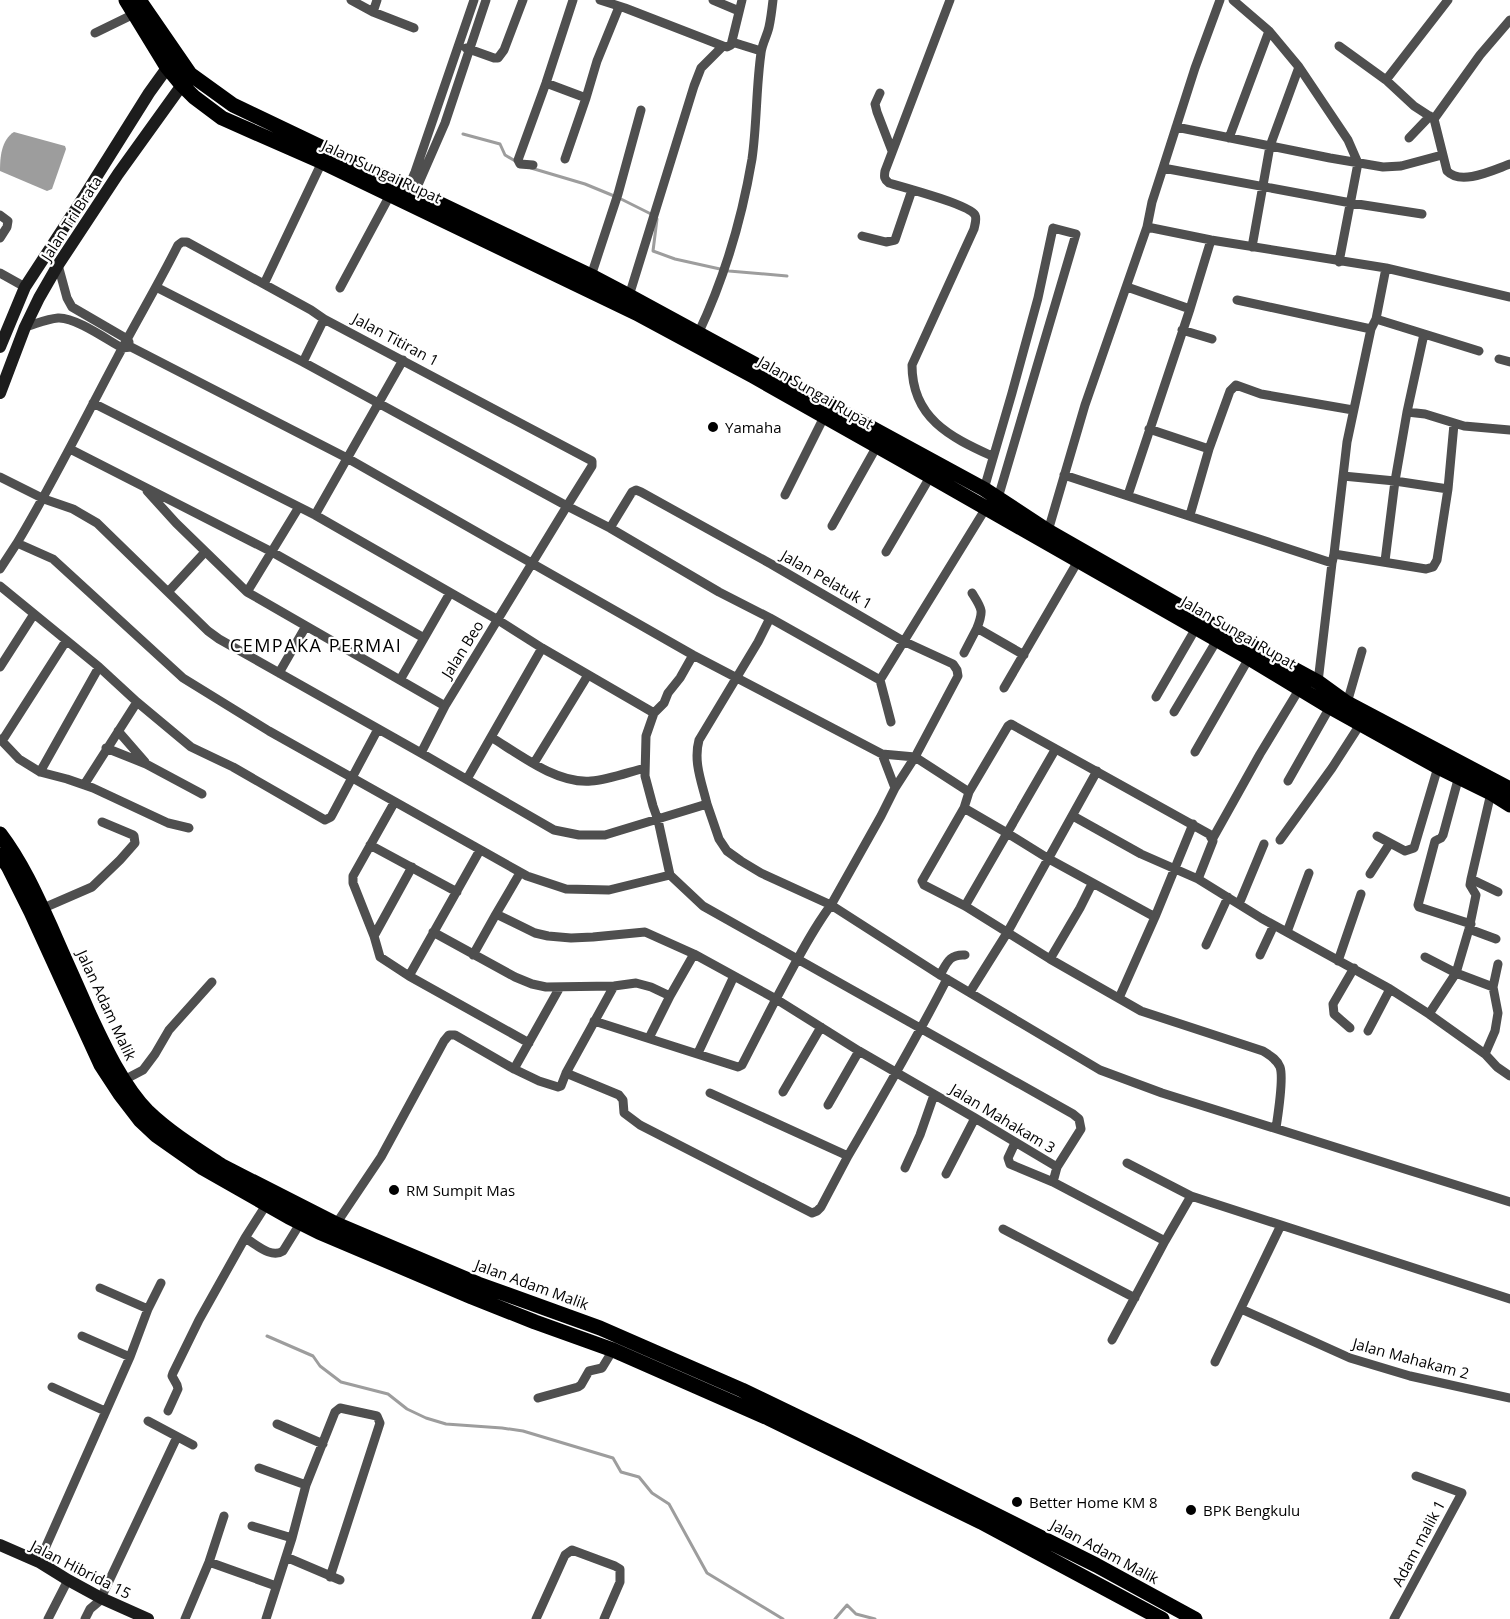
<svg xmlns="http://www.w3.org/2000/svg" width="1510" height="1619" font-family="'Open Sans',sans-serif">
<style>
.water{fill:#9d9d9d}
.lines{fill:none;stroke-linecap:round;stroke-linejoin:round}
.stream{stroke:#9d9d9d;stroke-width:3}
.street{stroke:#4f4f4f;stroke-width:9}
.secondary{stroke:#1c1c1c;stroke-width:12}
.primary{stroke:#000;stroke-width:15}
.poi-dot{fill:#000;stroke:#fff;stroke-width:2}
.labels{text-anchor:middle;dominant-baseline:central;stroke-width:4.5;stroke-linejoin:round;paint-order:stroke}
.street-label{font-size:15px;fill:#000;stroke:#fff}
.poi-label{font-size:15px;fill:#000;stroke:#fff;text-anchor:start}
.quarter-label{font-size:18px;letter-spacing:1.5px;fill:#000;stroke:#fff}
</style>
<rect width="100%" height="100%" fill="#fff"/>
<!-- water -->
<path class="water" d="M14,132L65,146L66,149L52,189L47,191L0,171C0,158 1,140 14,132Z"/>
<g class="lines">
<!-- stream -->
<path class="stream" d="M463,134L500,144L505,155L517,162
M531,168L585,184L619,198L653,215
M657,219L653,251L675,259L729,271L787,276
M267,1336L313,1356L320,1366L341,1382L388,1394L407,1409L426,1418L446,1424L502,1428L523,1431L613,1458L621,1472L639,1477L652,1493L669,1504L707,1573L783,1619
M835,1619L847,1605L856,1614L875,1619"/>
<!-- street -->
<path class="street" d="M351,0L373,12
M377,0L373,12L414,28
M600,0L625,8L723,46
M713,0L739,11
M950,0L885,171C884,177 884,179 889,183C903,187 970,205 975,215C977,219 975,224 974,229L912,365C912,418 950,437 992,456
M1233,0L1269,31L1299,67L1348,140L1358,163L1339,262
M1510,20L1480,55L1434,119L1447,171C1461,186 1493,170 1510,164
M95,33L134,14
M732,42L761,51
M1339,46L1386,80L1414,106L1434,119
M466,48L494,58H498L504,50L523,0
M1386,80L1448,0
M546,83L586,98
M880,93L875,104L877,112L892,151
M1176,127L1330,158L1383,167L1401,166L1442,155
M1229,138L1269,31
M1409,138L1430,116
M565,159L586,98L597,61L619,7
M533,165L520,164L518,160L546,83L573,0
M1163,168L1351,203L1422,214
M406,193L415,172L474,0
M414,194L445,123L486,0
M0,215L8,221L7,227L0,238
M1147,227L1211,240L1386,268L1510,297
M862,236L886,242L895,240L912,190
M1252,247L1270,146L1299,67
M58,265L67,298L72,307L127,339L129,342
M0,273L25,287
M591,276L618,194L641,110
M264,284L322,162
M156,287L303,362L567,506L445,706L421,753
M1127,287L1190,309L1128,495
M340,288L390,195
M629,296L694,86L701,68L723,46L727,47L731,45L742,0
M1237,300L1371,329
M1190,309L1211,240
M1376,319L1479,351
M25,327C36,324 46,319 58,318C75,317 106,339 122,348L131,347L347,458L693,655L882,754L915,757L969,792
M1182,330L1212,339
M698,334C724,279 742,218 752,159C757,124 756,88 761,53C762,44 767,36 769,27C771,18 772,9 773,0
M1499,359L1510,362
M303,362L324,319
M93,403L315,515L498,620L542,648L654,713
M1407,412L1425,414L1464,426L1510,430
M1149,429L1209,449
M70,449L272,552L424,638
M1064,475L1332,563
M1343,476L1395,481L1448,489
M0,477L44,499L73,509L97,523L208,631L219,639L421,753L554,830L579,835H605L707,804L719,839L727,851L741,861L761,873L831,905L940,975L1100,1070L1162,1093L1510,1202
M984,489L1012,393L1038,298L1053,228L1076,234L998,498
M147,491L176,523L247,592L445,706
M785,495L824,417
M315,515L403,360
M1190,515L1209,449L1230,391L1236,385L1261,394L1353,410
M832,526L877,446
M1048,531L1085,405L1147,227L1152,202L1163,168L1195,68L1220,0
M886,552L930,477
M1334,554L1426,569L1433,567L1437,560L1448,489L1454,424
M1385,561L1395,481L1407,412L1424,334
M0,569L17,543
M0,586L99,667L137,702L191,747L233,767L325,820L331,817L378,729
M168,592L205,552
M247,592L299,507
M972,593C982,609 984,610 977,628
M964,653L977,628L1024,655
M693,655L680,678L668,693L664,703L654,713L646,736L645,776L653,806L658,820L670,875L703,906L1073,1114L1079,1119L1081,1129L1057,1167
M0,667L34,614
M279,673L306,626
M400,680L450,593
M880,680L986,508
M1316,685L1318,682L1332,563L1334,554L1347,442L1371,329L1376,319L1386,268
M1004,688L1078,561
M1156,697L1196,628
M1347,703L1362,651
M1174,712L1217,640
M118,731L145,762
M491,737C520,755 557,784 591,781C608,780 629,772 645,768
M0,739L19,759L40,772L67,779L93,788L168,823L189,828
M2,741L66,641
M106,748L146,764L202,794
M1195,752L1249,658
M882,754L895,788
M534,763L588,675
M40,772L99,667
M1459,776L1443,835L1441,838L1435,841L1418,905L1419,907L1471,924
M467,779L542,648
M1288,781L1330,707
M84,785L137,702
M394,803L353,876V883L374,936L380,957L409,976L529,1043
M707,804C702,783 693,762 699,740L758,642L770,618
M964,808L1007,833L1049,859L1155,917
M1073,816L1141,854L1198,879L1261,918L1390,989L1429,1014L1485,1054L1497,1067L1510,1076
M1377,836L1405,851L1414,848L1438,767
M1213,838L1260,754L1300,688
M1280,840L1332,768L1361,723
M370,845L457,892
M1370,874L1390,843
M670,875L609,890L566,889L527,876L269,731L183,678L53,559L17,543C53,483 84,420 117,358C137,320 159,283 178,245L182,242H187L311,310L324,319L592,461V466L567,506L610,528L719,592L770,618L880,680L891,722
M1198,879L1213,841L1209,834L1011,724L1008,726L969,792L964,808L922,881L924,885L965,906L1050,959L1141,1011L1263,1051C1269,1055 1277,1059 1280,1067C1284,1078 1278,1114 1276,1128
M1471,879L1498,892
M1239,904L1264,844
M965,906L1055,750
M39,910L92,887L120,860L135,843L134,836L133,835L102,822
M496,914L520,873
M1469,929L1496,939
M433,932L515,977L532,984L546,987L614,986L636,983L651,987L670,996
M1287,932L1309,873
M374,936L412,867
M1206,945L1228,897
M473,955L496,914L535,933L548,936L571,938L593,937L645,932L694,954L776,999C793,968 810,933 831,905L881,816L895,788L915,757L958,676L957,670L953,664L903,641L771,564L641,492L636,490L632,492L610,528
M1260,955L1274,925
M1425,957L1456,973L1493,987
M1050,959L1080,908L1092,884
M1338,961L1361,894
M940,975C947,963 949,954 965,955
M409,976L480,850
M970,992L1007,933L1097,771
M1119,998L1155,917L1193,824
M1429,1014L1456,973L1469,929L1476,895L1470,885L1471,879L1491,793
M594,1021L738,1067L742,1065L776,999L859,1051L975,1118L1057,1167L1053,1182L1165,1241L1191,1196L1510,1299
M1350,1028L1334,1014L1333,1004L1354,968
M1368,1031L1390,989
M649,1038L670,996L694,954
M698,1053L734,976
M1485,1054L1495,1031L1498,1013L1493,987L1498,964
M514,1069L560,987
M566,1073L619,1095L623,1100L624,1113L640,1125L812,1213L817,1211L821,1207L848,1156
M124,1080L143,1070L155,1054L169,1030L212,982
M783,1092L821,1027
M710,1093L848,1156C882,1098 916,1039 947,979
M828,1105L859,1051
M1015,1143L1008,1158L1010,1164L1053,1182
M1127,1163L1191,1196
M905,1168L920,1135L934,1095
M946,1174L975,1118
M266,1205L245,1238C256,1244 271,1259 283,1251L301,1222
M336,1224L381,1157L444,1041L449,1035H455L514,1069L539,1081L558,1087L561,1086L566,1073L614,986
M1003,1229L1135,1298
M100,1288L148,1309
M1241,1309L1350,1358L1410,1376L1510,1398
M82,1336L130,1357
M1112,1340L1165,1241
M1215,1362L1281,1225
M52,1387L105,1411
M538,1398L578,1387L581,1385L589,1371L602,1368L613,1350
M168,1411L178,1389L177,1385L172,1376L173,1373L199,1320L245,1238
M148,1421L193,1445
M277,1424L323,1444
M259,1468L306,1485
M252,1526L292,1538
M286,1557L340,1580
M39,1562L130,1357L148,1309L161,1283
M209,1562L276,1586
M101,1598L177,1437
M48,1619L68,1580
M85,1619L90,1609L103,1598
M185,1619L209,1562L224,1516
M266,1619L292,1538L306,1485L335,1412L340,1408L377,1416L380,1423L330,1577
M536,1619L565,1555L572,1550L615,1566L620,1569V1582L604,1619
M1394,1619L1462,1493L1416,1476"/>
<!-- secondary -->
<path class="secondary" d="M0,347L25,287L85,195L149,93L172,61
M0,393L25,327L39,298L58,265L118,174L187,78
M0,1545L39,1562L68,1580L101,1598L148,1619"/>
<!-- primary -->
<path class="primary" d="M126,0L167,67L181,84L194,97L222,118L322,162L636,313L753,376L900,459L1249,658L1330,707L1438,767L1491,793L1510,805
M139,0L190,74L233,105L591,276L629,296L984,489L1048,531L1202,619L1318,682L1347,703L1510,789
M0,834C22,863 37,897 52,930C64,958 77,986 89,1014C104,1046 123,1087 148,1112C170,1133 196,1149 222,1166L336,1224L478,1284L600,1328L742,1390L854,1444L1096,1565L1195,1619
M0,855L8,866L31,912L101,1065L120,1094L140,1120L156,1135L203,1168L289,1217L319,1232L472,1297L535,1322L613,1350L768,1418L981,1522L1162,1619"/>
</g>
<!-- markers -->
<g class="poi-dot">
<circle cx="713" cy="427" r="6"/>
<circle cx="394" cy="1190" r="6"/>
<circle cx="1017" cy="1502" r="6"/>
<circle cx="1191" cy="1510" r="6"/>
</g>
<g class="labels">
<!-- street labels -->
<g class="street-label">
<text transform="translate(382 171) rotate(25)">Jalan Sungai Rupat</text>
<text transform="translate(71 218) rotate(-57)">Jalan Tri Brata</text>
<text transform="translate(396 339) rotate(28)">Jalan Titiran 1</text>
<text transform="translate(816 392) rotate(30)">Jalan Sungai Rupat</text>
<text transform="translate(827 579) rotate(30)">Jalan Pelatuk 1</text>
<text transform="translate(1239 632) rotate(30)">Jalan Sungai Rupat</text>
<text transform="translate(462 649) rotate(-58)">Jalan Beo</text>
<text transform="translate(107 1005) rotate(65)">Jalan Adam Malik</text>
<text transform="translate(1003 1118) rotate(31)">Jalan Mahakam 3</text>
<text transform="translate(532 1284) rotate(20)">Jalan Adam Malik</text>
<text transform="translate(1411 1358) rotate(15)">Jalan Mahakam 2</text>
<text transform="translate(1418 1543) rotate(-62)">Adam malik 1</text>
<text transform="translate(1105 1551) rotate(28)">Jalan Adam Malik</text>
<text transform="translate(81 1569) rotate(27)">Jalan Hibrida 15</text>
</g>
<!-- poi labels -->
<g class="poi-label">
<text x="725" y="427">Yamaha</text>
<text x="406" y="1190">RM Sumpit Mas</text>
<text x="1029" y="1502">Better Home KM 8</text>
<text x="1203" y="1510">BPK Bengkulu</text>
</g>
<!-- quarter labels -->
<g class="quarter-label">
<text x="316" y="645">CEMPAKA PERMAI</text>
</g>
</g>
</svg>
